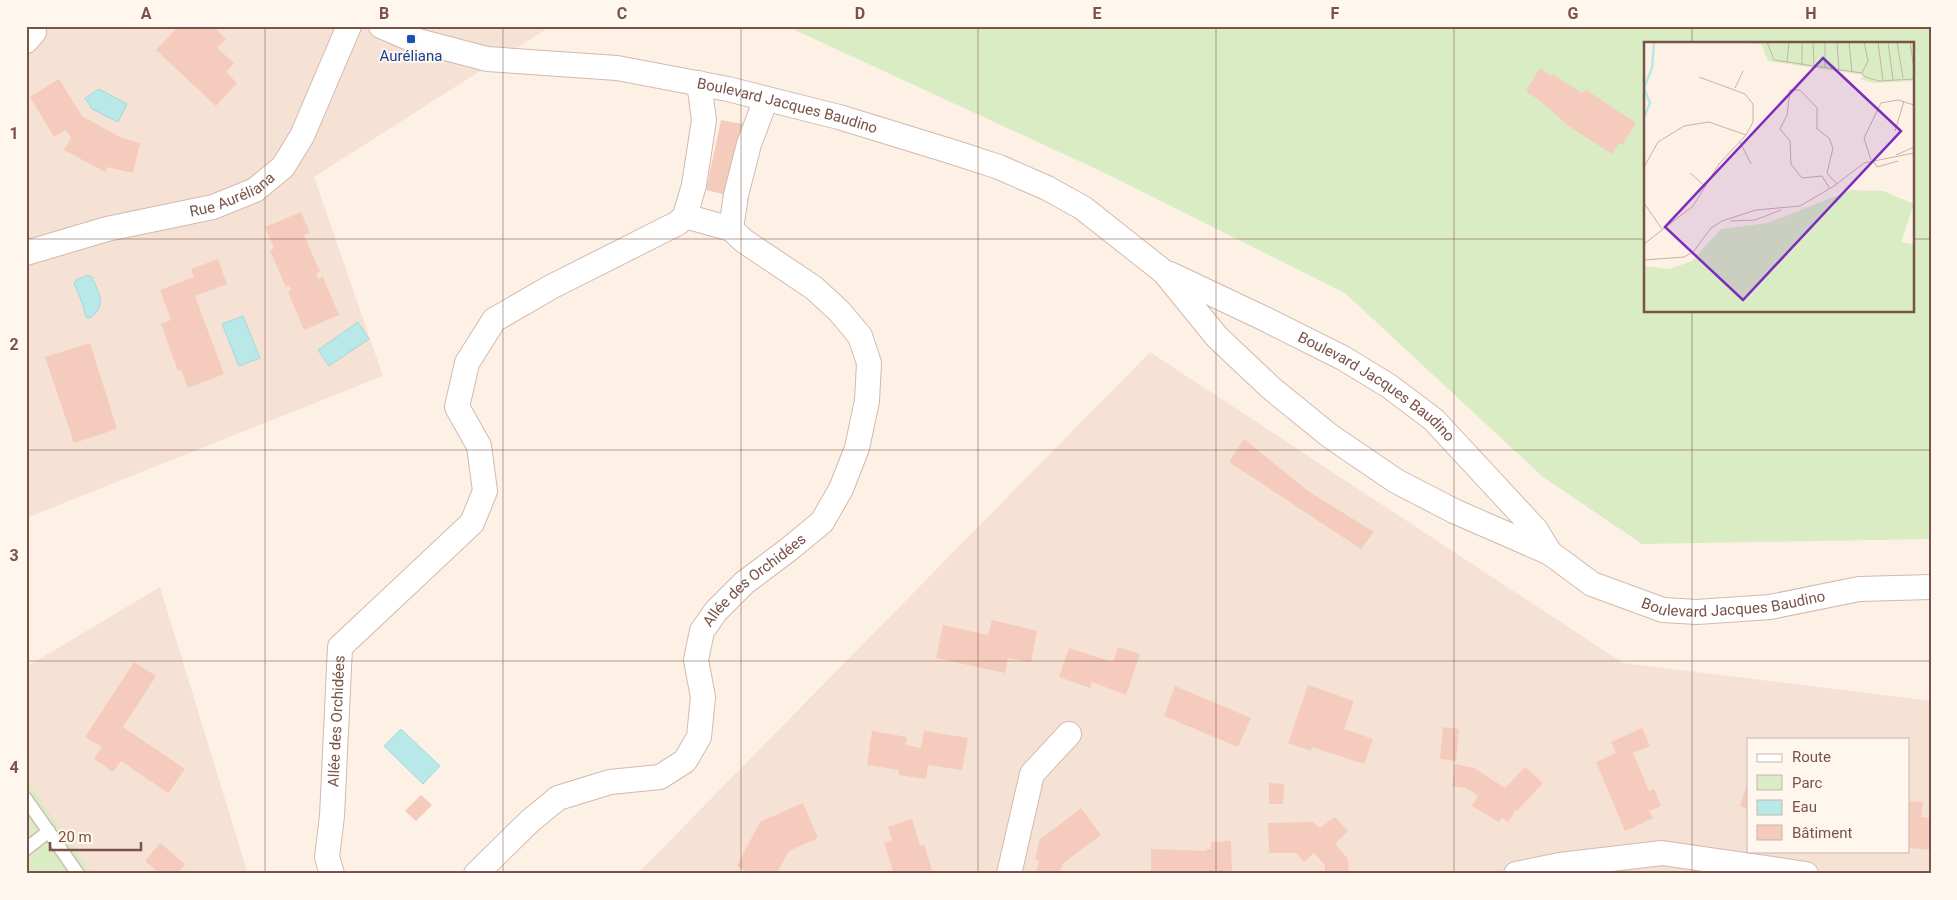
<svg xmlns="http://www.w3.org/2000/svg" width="1957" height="900" font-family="Roboto,sans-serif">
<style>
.residential{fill:#f6e2d4;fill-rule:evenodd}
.green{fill:#daecc3;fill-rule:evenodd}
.water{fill:#b9e8e8;stroke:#9fdadb}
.building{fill:#f4cbbc}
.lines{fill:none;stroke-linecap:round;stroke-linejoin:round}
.lane-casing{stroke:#d3b9ae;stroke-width:15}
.street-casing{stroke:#d3b9ae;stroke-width:26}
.lane{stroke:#fff;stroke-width:12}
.street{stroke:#fff;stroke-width:24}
.grid{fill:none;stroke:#795349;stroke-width:1;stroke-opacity:0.55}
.transit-dot{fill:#1a4fb4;stroke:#fff6ed;stroke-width:2}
.labels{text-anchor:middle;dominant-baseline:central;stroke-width:4;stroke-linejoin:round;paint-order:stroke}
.transit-label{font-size:15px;fill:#164399;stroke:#fff6ed}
.street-label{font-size:15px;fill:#795349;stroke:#fff6ed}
.inset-river{fill:none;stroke:#b9e8e8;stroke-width:2.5}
.inset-road{fill:none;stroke:#c8b2a7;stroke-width:1}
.view{fill:#7b2cbf;fill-opacity:0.15;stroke:#7b2cbf;stroke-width:2.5}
.inset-edge{fill:none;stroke:#795349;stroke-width:2.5}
.neatline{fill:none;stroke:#795349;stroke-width:2}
.grid-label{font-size:16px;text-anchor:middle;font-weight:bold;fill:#795349}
</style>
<rect width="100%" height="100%" fill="#fdf1e6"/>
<!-- residential -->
<path class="residential" d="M26,26H551L314,177L383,376L26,518Z
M1150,352L1623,663L1931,701V874H637ZM1748,739H1908V851H1748Z
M160,587L248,874H26V667Z"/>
<!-- green -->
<path class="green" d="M786,26H1931V539L1642,544L1543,477L1345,293L1107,174ZM1646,44H1913V311H1646Z
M26,779L92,874H26Z"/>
<!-- water -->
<path class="water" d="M99,89L127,104L118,122L92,109L85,98Z
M87,275L92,277C99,295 108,304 90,318L86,317C83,305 80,296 74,284L76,280Z
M243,316L260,358L239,366L222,324Z
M358,322L369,339L329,366L318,350Z
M401,729L440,766L423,784L384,746Z"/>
<!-- building -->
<path class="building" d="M179,26H213L226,39L217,48L234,63L226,72L237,83L216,106L156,50Z
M1540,68L1551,76L1552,74L1582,93L1586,90L1636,123L1622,145L1619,143L1612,154L1567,125L1543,103L1526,91Z
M59,79L82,116L122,138L140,143L133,173L107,167L105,172L64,150L71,138L66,130L54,137L30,97Z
M721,120L742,124L727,195L706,190Z
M301,212L310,233L304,235L320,272L316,274L318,279L323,277L339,315L304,330L288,292L291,290L289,286L286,287L270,251L274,248L265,227Z
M218,259L227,284L195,296L224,374L188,388L181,370L178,371L161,324L171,320L160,290L194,277L191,269Z
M90,343L117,429L74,443L45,357Z
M1244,439L1308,491L1374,532L1361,549L1229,462Z
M992,620L1037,631L1031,662L1008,658L1005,673L936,658L943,625L988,635Z
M1118,647L1140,654L1126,695L1092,682L1090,688L1059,677L1069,648L1113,662Z
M134,662L156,676L123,727L185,769L168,793L121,761L113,772L94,759L102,747L85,737Z
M1308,685L1354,701L1344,729L1373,739L1364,764L1312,747L1311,751L1288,743Z
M1175,686L1251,718L1238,747L1164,716Z
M1443,727L1459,729L1456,761L1440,759Z
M1642,728L1650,746L1633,753L1649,791L1654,789L1661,806L1649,811L1653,818L1625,831L1596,762L1616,753L1611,742Z
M872,731L907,737L906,745L921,748L924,731L968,738L962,770L928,765L926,779L898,775L899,770L867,765Z
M1455,764L1474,768L1505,788L1525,767L1543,783L1517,811L1516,810L1508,822L1502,818L1499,822L1472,806L1478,796L1466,788L1452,786Z
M1748,780V809L1740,806Z
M1269,783L1284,784L1283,804H1269Z
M421,795L432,805L416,821L405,811Z
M1908,801L1923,802L1921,817L1931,818V850L1908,848Z
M803,803L818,838L789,851L776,874H751L737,866L760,822Z
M1081,808L1101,835L1062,864L1060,874H1036L1039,861L1035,860L1040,838H1042Z
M1335,817L1348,831L1335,844L1348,859L1349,874H1325V865L1314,853L1304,862L1296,853H1269L1268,823L1313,822L1320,828Z
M912,819L920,846L924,845L932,870L929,872L930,874H894L884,843L892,840L888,827Z
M1231,841L1232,874H1151V849L1206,851L1207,849H1211V842Z
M160,843L185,864L177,874H160L145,861Z"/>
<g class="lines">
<defs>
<path id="lane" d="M26,799L78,874
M26,849L49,831"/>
<g id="street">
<path id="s1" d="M381,26L411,39L487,59L617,68L728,89L839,117L953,152L999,167L1047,188L1083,208L1164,272L1217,337L1271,388L1330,436L1396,481L1454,511L1550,553L1592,584L1663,610L1697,612L1770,607L1859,589L1931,587"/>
<path d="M26,41L34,32"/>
<path d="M685,216L731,229"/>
<path id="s2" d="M26,253L107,229L213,207L255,190L283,167L302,136L349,26"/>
<path id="s3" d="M1170,274L1263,318L1343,358L1389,386L1434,420L1536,530L1550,553"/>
<path id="s4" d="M332,874L327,857L332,816L340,647L472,523L485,491L479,446L457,407L467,363L494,320L551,287L678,223L685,216L694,185L704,120L699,83"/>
<path id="s5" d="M476,874L530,821L558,798L610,782L660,777L685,761L699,737L703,697L696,660L702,631L716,611L744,583L788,550L822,522L841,489L857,448L867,401L869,363L860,336L839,311L814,288L744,241L731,229L736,195L749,144L766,99"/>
<path d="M1009,874L1032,774L1069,734"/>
<path d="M1516,874L1560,865L1662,853L1806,874"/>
</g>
</defs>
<!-- lane casing -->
<use href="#lane" class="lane-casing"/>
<!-- street casing -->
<use href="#street" class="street-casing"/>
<!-- lane -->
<use href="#lane" class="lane"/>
<!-- street -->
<use href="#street" class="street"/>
</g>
<!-- grid -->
<path class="grid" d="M265,26V874M503,26V874M741,26V874M978,26V874M1216,26V874M1454,26V874M1692,26V44M26,239H1646M1913,239H1931M1692,311V874M26,450H1931M26,661H1931"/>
<!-- markers -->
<rect class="transit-dot" x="406" y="34" width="10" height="10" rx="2.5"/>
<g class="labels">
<!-- transit labels -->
<g class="transit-label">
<text x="411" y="56">Auréliana</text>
</g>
<!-- street labels -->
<g class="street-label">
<text stroke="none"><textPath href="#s1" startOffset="416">Boulevard Jacques Baudino</textPath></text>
<text stroke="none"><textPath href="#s2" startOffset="215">Rue Auréliana</textPath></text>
<text stroke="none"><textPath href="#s3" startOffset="236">Boulevard Jacques Baudino</textPath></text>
<text stroke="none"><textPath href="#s5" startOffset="455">Allée des Orchidées</textPath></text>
<text stroke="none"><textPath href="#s1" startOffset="1516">Boulevard Jacques Baudino</textPath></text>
<text stroke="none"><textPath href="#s4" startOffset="154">Allée des Orchidées</textPath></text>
</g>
</g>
<!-- overview -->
<g transform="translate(1644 42)">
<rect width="270" height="270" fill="#fdf1e6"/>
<path d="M66,0H270V39L229,41L217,37L219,33L124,19L117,2ZM207,148L239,149L270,162L257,200L270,202V270H0V224L25,227L48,219L77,187L123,181Z" fill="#daecc3"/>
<path class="inset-river" d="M0,75L6,61L0,46L8,26L10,0"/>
<path class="inset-road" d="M123,0L130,18L218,31M169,0L170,24M193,0L195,28M205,0L208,30M220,0L224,19L218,31L221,35L235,39L270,37M234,0L239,39M244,0L249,38M253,0L259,36M266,0L270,27M143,20L145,0M158,23V0M181,26V0M91,46L99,29M251,89L260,59M96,100L107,122M252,113L270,105M227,118L220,96L237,61L254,58L270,63M229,118L233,125L254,119M0,125L14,100L40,84L65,80L102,93M46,131L62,145M186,147L178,134L158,136L147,122L146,99L136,87L143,73L146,48H156L173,66V87L185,96L189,106L183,131L193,142M0,161L18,187M86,179L111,178L137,168M0,202L49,164L75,122L102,93L109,80V62L101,52L55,35M0,218L40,215L50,209L67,186L78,179L112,168L156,164L190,144L220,121L270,111"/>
<path class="view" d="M179,16L257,89L99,258L21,185Z"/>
<rect width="270" height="270" class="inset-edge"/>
</g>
<!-- border -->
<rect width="1957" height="900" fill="none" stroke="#fff6ed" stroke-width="55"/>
<!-- legend -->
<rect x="1747" y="738" width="162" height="115" fill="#fff6ed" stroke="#c9b5ab"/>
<rect x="1757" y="754" width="25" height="8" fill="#ffffff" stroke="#c9b5ab"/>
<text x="1792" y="762" font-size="15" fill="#795349">Route</text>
<rect x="1757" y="775" width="25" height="15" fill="#daecc3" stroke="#c9b5ab"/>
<text x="1792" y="788" font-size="15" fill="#795349">Parc</text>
<rect x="1757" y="800" width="25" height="15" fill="#b9e8e8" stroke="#c9b5ab"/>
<text x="1792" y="812" font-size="15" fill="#795349">Eau</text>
<rect x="1757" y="825" width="25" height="15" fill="#f4cbbc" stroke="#c9b5ab"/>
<text x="1792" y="838" font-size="15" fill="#795349">Bâtiment</text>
<!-- scale -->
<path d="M50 842v8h91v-8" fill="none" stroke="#795349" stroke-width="2.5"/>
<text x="58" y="842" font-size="15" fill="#795349" stroke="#fff6ed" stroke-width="4" paint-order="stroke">20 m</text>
<rect x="28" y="28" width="1902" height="844" class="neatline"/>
<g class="grid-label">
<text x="146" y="19">A</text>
<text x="384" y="19">B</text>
<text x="622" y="19">C</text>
<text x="860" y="19">D</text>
<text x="1097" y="19">E</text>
<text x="1335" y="19">F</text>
<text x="1573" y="19">G</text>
<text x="1811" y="19">H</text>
<text x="14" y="139">1</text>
<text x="14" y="350">2</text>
<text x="14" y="561">3</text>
<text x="14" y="773">4</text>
</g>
</svg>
